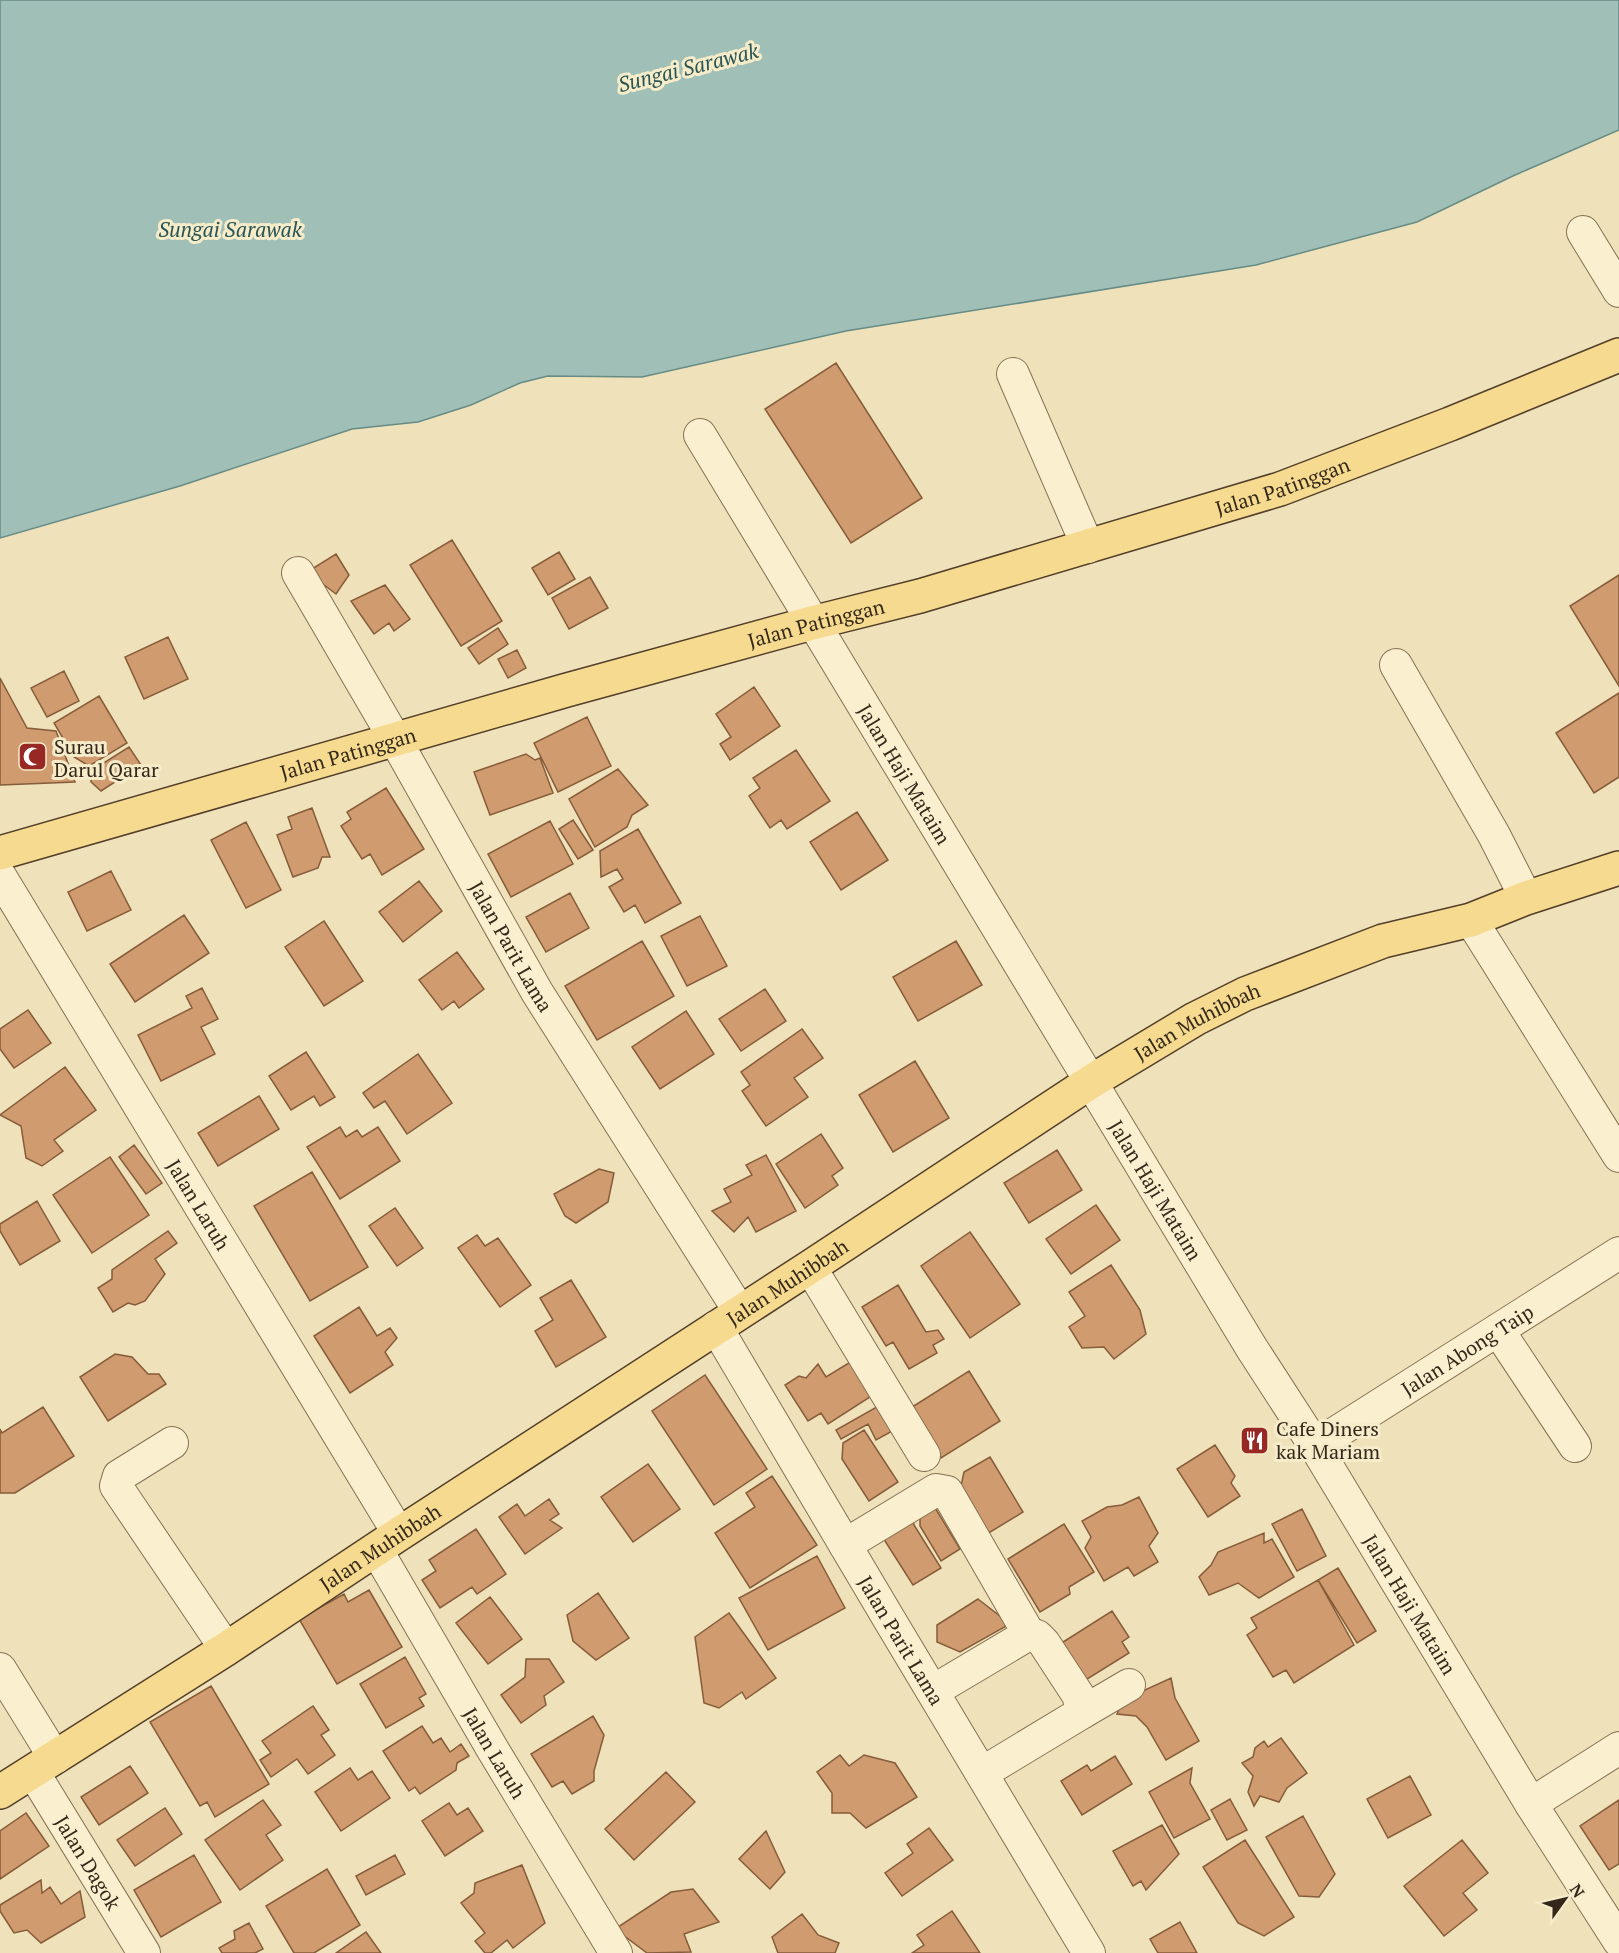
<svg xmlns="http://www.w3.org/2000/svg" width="1619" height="1953" font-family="'PT Serif',serif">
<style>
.water{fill:#9fbfb7;stroke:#678c85;stroke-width:1.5}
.building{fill:#cf9b6f;stroke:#865c3a;stroke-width:1.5}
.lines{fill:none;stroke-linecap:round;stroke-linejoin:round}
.minor-casing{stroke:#867154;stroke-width:34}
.major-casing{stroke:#533f29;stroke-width:36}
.minor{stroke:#faefce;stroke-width:32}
.major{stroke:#f5da8f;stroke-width:33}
.labels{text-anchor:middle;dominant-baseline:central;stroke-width:6;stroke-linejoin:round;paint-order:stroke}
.street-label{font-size:20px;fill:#34281a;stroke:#f6ecca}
.poi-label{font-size:20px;fill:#34281a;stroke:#f6ecca;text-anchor:start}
.water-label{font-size:21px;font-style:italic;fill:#295554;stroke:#f6ecca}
</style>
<rect width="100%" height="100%" fill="#efe2bb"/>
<!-- water -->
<path class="water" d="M0,0H1619V130L1515,175L1417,222L1256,265L846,331L642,377L548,376L520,383L471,405L418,422L352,429L180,486L0,538Z"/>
<!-- building -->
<path class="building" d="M836,363L922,498L851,543L765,409Z
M452,540L502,621L461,646L410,565Z
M559,552L575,579L548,595L532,568Z
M336,554L349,575L336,594L307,572Z
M1619,575V686L1570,606Z
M590,577L608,608L569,629L552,598Z
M385,585L410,619L394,631L389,623L374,634L351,601Z
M498,628L508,644L479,664L468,648Z
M168,637L188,679L144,699L125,657Z
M517,650L526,668L508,678L498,659Z
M64,671L79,701L47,717L31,688Z
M0,678L27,728L56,731L75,782L0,785Z
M754,687L780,726L730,760L720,744L731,737L716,714Z
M1619,693V777L1594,793L1556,733Z
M99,696L127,743L89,766L74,757L54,723Z
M587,717L611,766L558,792L534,743Z
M129,747L141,765L101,791L91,782V771Z
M796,750L830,801L787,829L781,820L770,828L749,796L760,788L753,778Z
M526,754L535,760L540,758L553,793L490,815L474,772Z
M618,769L648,805L632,815L627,827L595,847L569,799Z
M386,788L424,849L382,875L370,854L362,859L341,826L351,819L347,812Z
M312,808L330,857H322L318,868L293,877L277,835L292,829L288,817Z
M857,812L888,860L841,890L810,842Z
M573,820L593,850L578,859L559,829Z
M550,821L573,864L511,897L488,854Z
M246,822L281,890L246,908L211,840Z
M638,829L681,903L645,923L635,905L624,912L609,887L623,879L617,869L601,877L600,851Z
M111,871L131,910L87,931L68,892Z
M419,881L442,911L403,942L379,912Z
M570,893L589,928L546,952L526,917Z
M184,915L209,953L135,1002L110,964Z
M700,916L727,966L687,986L661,936Z
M324,921L363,981L324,1006L285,947Z
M642,941L674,996L597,1040L565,986Z
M956,941L982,985L918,1021L893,977Z
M457,952L484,989L459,1008L454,1001L442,1010L419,980Z
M202,988L218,1019L201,1027L215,1054L161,1081L138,1035L192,1008L186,996Z
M765,989L786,1021L741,1051L719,1019Z
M28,1010L51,1043L14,1068L0,1049V1029Z
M686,1011L714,1054L660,1089L632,1047Z
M802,1029L823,1058L794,1078L808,1097L766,1126L742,1091L750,1085L741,1072Z
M306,1052L335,1097L320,1106L314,1096L291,1110L269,1076Z
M418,1054L452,1103L407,1134L385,1101L374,1108L363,1093Z
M915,1061L949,1118L893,1152L859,1095Z
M65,1067L96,1110L54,1140L63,1151L42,1166L26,1158L21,1126L0,1115Z
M259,1096L279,1129L218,1166L198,1133Z
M340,1127L346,1137L357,1130L362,1137L378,1127L400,1161L340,1199L307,1147Z
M821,1134L843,1168L832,1176L838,1185L805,1208L776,1164Z
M134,1145L162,1183L146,1194L119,1157Z
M1057,1150L1082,1190L1029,1223L1004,1183Z
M766,1155L796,1211L756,1232L748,1217L734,1232L712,1211L731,1202L724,1189L752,1175L746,1165Z
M110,1157L149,1215L92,1253L53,1195Z
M599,1169L614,1173L608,1202L576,1223L565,1216L554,1194Z
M312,1172L368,1267L310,1301L254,1206Z
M37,1201L60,1241L20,1265L0,1231V1224Z
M1096,1205L1120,1240L1071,1274L1046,1239Z
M395,1208L423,1248L397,1266L369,1226Z
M168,1231L177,1243L155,1259L165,1274L145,1301L135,1305L128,1303L113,1312L98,1288L112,1279V1270Z
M970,1232L1020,1304L970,1338L921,1266Z
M477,1235L485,1246L498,1238L531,1285L500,1307L458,1248Z
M1111,1265L1140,1310L1146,1334L1114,1359L1104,1347L1082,1348L1069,1327L1085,1316L1069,1292Z
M571,1280L606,1337L556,1367L535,1331L553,1320L540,1298Z
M898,1285L926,1332L938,1330L944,1339L933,1345L937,1353L909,1369L893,1342L886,1346L862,1307Z
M359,1307L377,1336L390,1328L397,1338L385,1352L393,1365L350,1393L314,1336Z
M115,1354L132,1357L148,1374H159L166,1384L108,1421L80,1377Z
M852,1361L873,1395L828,1424L821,1413L808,1421L785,1385L799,1376L806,1378L818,1364L826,1377Z
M969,1371L1000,1421L941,1458L909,1409Z
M705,1375L767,1469L714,1505L652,1411Z
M882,1404L896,1429L876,1440L868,1424L841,1439L836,1430Z
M43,1407L74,1456L15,1493H0V1429L2,1433Z
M864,1430L898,1482L869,1501L842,1459L843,1443Z
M1215,1445L1235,1476L1231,1483L1240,1496L1208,1517L1177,1469Z
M990,1457L1023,1512L987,1534L960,1490L964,1472Z
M648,1464L680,1509L633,1542L601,1497Z
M772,1476L817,1545L750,1588L715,1533L755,1507L746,1493Z
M1139,1497L1158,1533L1149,1546L1158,1562L1134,1576L1128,1567L1104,1581L1085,1548L1091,1537L1082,1521L1107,1507L1122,1505Z
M549,1499L559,1514L550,1520L562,1528L525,1554L499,1517L517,1504L525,1516Z
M934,1506L960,1549L941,1561L920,1526V1514Z
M1302,1509L1326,1556L1297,1571L1272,1524Z
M912,1511L914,1525L941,1568L913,1585L885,1541L887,1524Z
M1064,1524L1094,1572L1069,1587L1070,1594L1040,1612L1008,1559Z
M476,1529L506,1574L477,1594L472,1587L440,1608L422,1580L436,1571L429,1560Z
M1264,1533V1543L1272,1539L1294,1577L1259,1598L1238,1583L1209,1595L1199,1577L1211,1565L1218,1552Z
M817,1556L845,1608L768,1650L739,1598Z
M1338,1568L1376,1631L1357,1643L1318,1580Z
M1318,1580L1354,1645L1294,1683L1286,1670L1273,1677L1247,1635L1257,1628L1251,1618Z
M369,1590L402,1647L337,1684L299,1619L344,1594L348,1602Z
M598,1593L629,1638L596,1660L573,1641L567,1615Z
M490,1597L522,1639L488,1664L456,1623Z
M978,1599L1010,1624L960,1652L937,1642V1625Z
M1112,1611L1129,1637L1122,1642L1129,1653L1076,1686L1052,1649Z
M729,1613L776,1678L746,1699L742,1692L719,1708L704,1703L695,1637Z
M405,1657L426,1694L419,1698L424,1706L386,1728L360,1684Z
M526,1659H549L564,1682L544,1696L546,1705L521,1723L501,1695L525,1677Z
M1171,1678L1175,1698L1199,1741L1166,1760L1147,1727L1136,1716L1117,1714L1123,1700Z
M211,1686L269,1784L215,1817L207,1802L200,1806L150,1722Z
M313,1706L329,1730L321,1735L335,1755L308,1774L297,1759L271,1777L260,1760L271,1753L262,1741Z
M593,1716L604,1735L594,1771V1781L572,1794L563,1781L552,1787L531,1754Z
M422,1726L433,1743L441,1738L450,1752L461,1744L469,1756L457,1763L456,1770L420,1794L415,1787L409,1791L383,1751Z
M1281,1738L1307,1773L1287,1788L1279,1802L1260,1796L1254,1806L1248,1792L1253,1776L1242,1763L1253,1757L1255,1748L1264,1741L1268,1747Z
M840,1755L849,1766L864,1755L895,1763L917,1797L866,1828L850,1813H832V1793L817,1772Z
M1115,1756L1132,1784L1082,1815L1061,1781L1087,1765L1091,1771Z
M130,1766L148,1793L99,1825L81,1797Z
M350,1768L358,1780L372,1771L390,1798L341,1831L315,1792Z
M1192,1768L1190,1783L1210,1819L1174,1838L1149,1792Z
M666,1772L695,1802L634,1860L605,1829Z
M1410,1776L1431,1815L1388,1838L1367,1799Z
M1230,1799L1247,1830L1227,1840L1211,1810Z
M263,1800L281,1825L266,1835L283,1860L240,1890L205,1840Z
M1619,1800V1864L1609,1870L1580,1826Z
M449,1803L457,1815L468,1808L483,1831L445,1856L422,1821Z
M165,1808L182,1834L135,1866L117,1840Z
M26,1813L49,1846L0,1879V1831Z
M1303,1816L1335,1874L1319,1897L1299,1896L1266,1837Z
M1162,1825L1179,1854L1146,1890L1141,1881L1133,1886L1113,1851Z
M929,1828L953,1860L902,1896L885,1873L913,1853L907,1844Z
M766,1831L785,1872L770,1889L739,1859Z
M1245,1840L1294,1917L1264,1936L1238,1923L1203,1867Z
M1462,1840L1488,1873L1463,1893L1477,1910L1444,1936L1404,1886Z
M194,1855L221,1902L161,1937L134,1890Z
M395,1855L405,1874L366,1895L356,1876Z
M522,1865L545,1923L513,1948L507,1940L491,1953H485L475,1941L485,1933L461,1903L474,1893L475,1883Z
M327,1869L360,1925L314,1953H294L266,1906Z
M41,1880L42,1893L50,1887L61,1904L80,1891L85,1917L41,1943L27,1930L14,1933L0,1911V1905Z
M693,1889L719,1922L684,1934L691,1952L647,1953L615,1929L671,1892Z
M952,1911L980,1953H912L924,1945L917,1935Z
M802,1914L818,1935L839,1943L835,1953H778L772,1937Z
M1180,1922L1197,1953H1158L1150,1939Z
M249,1923L263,1949L255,1953H222L219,1948L235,1939L234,1931Z
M366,1932L381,1953H336Z"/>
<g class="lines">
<defs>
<g id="minor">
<path d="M1583,232L1619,291"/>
<path d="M1013,374L1088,547"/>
<path id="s1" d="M700,435L1251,1347L1315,1446L1531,1804L1619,1941"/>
<path id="s2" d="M298,573L396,741L537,992L740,1312"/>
<path d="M1396,665L1494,835L1526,898"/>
<path id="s3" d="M0,876L399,1534"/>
<path d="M1471,920L1619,1156"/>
<path d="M810,1267L924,1455"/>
<path id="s4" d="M716,1327L889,1619L1089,1953"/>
<path d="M1498,1330L1575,1446"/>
<path d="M172,1443L119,1476L116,1486L226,1649"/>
<path id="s5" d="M1315,1446L1619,1253"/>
<path d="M845,1545L936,1490L947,1492L1029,1634L933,1691"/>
<path id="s6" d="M376,1549L493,1750L616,1953"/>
<path d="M0,1669L55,1758"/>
<path d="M1083,1712L1129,1685"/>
<path id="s7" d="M33,1772L144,1953"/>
<path d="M982,1773L1083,1712L1078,1695L1044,1643L1037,1636L1029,1634"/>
<path d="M1531,1804L1619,1748"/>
</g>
<g id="major">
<path id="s8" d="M0,853L567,690L812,623L920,596L1280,489L1450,424L1619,355"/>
<path id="s9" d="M0,1792L226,1649L399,1534L810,1267L1092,1081L1195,1019L1245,994L1383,941L1471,920L1526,898L1619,868"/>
</g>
</defs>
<!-- minor casing -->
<use href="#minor" class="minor-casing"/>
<!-- major casing -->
<use href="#major" class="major-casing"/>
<!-- minor -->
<use href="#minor" class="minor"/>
<!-- major -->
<use href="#major" class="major"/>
</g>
<!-- icons -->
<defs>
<symbol id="mosque-square" viewBox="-11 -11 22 22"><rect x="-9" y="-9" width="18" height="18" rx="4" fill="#972823" stroke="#f6ecca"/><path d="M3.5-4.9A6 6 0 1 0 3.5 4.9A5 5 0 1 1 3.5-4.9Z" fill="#fff"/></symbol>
<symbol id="restaurant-square" viewBox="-11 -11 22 22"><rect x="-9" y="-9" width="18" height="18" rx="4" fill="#972823" stroke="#f6ecca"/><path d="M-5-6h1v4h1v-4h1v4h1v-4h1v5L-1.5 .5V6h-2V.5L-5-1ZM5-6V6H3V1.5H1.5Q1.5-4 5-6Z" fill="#fff"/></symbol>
</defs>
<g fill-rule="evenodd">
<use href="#mosque-square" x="16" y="740" width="33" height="33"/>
<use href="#restaurant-square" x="1238" y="1424" width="33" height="33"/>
</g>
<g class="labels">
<!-- street labels -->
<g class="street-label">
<text stroke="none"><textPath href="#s8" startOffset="1334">Jalan Patinggan</textPath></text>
<text stroke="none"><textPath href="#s8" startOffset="848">Jalan Patinggan</textPath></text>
<text stroke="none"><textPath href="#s8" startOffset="362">Jalan Patinggan</textPath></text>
<text stroke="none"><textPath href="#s1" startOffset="396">Jalan Haji Mataim</textPath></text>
<text stroke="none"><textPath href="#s2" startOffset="430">Jalan Parit Lama</textPath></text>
<text stroke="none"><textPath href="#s9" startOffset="1424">Jalan Muhibbah</textPath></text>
<text stroke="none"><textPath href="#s1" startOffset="882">Jalan Haji Mataim</textPath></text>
<text stroke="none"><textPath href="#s3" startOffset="384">Jalan Laruh</textPath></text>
<text stroke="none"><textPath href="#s9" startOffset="938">Jalan Muhibbah</textPath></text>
<text stroke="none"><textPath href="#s5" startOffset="180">Jalan Abong Taip</textPath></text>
<text stroke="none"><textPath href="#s9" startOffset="452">Jalan Muhibbah</textPath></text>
<text stroke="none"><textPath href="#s1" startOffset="1368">Jalan Haji Mataim</textPath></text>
<text stroke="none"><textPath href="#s4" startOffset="364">Jalan Parit Lama</textPath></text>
<text stroke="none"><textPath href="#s6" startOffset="236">Jalan Laruh</textPath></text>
<text stroke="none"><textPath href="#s7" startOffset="106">Jalan Dagok</textPath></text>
</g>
<!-- poi labels -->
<g class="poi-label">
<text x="54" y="746">Surau<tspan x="54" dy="23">Darul Qarar</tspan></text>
<text x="1276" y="1428">Cafe Diners<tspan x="1276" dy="23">kak Mariam</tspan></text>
</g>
<!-- water labels -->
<g class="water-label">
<text transform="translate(688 67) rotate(-14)">Sungai Sarawak</text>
<text x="230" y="229">Sungai Sarawak</text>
</g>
</g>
<!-- north arrow -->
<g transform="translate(1565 1899) rotate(56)" stroke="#f6ecca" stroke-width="4.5" paint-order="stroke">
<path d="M0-4.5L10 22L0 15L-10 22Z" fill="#34281a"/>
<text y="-9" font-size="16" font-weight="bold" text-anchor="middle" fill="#34281a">N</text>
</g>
</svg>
